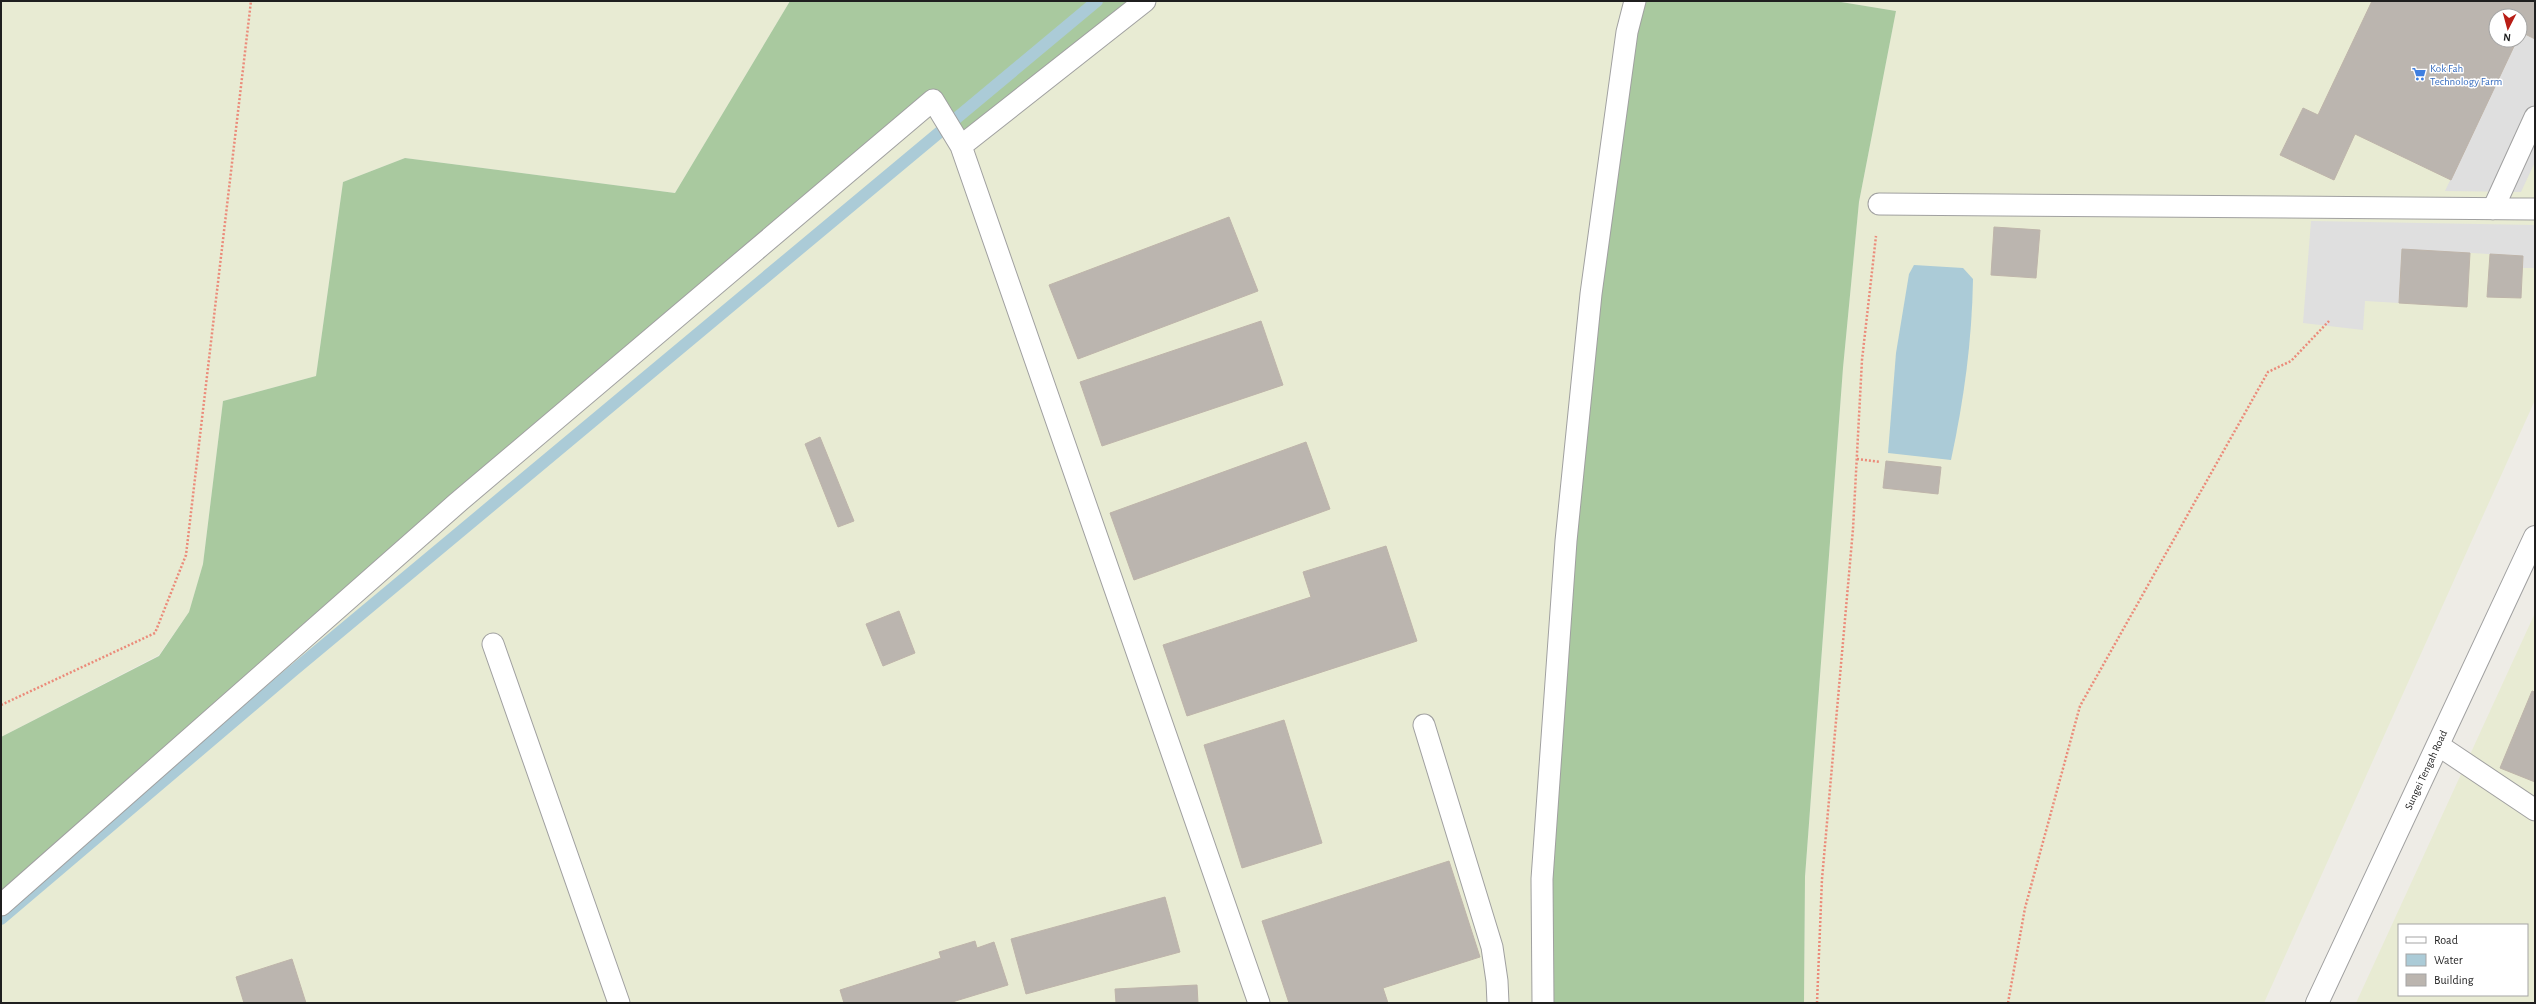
<svg xmlns="http://www.w3.org/2000/svg" width="2536" height="1004" font-family="'Alegreya Sans',sans-serif">
<style>
.farmland{fill:#e8ebd3;fill-rule:evenodd}
.forest{fill:#a9c99f}
.parking{fill:#dfdfdf}
.water{fill:#abcbd7}
.lines{fill:none;stroke-linecap:round;stroke-linejoin:round}
.stream{stroke:#abcbd7;stroke-width:12}
.building{fill:#bbb5af;stroke:#beb4aa}
.service-casing{stroke:#a0a0a0;stroke-width:23}
.minor-casing{stroke:#a0a0a0;stroke-width:24}
.path{stroke:#eb8b7a;stroke-width:2.5;stroke-dasharray:2 2;stroke-linecap:butt}
.service{stroke:#fff;stroke-width:21}
.minor{stroke:#fff;stroke-width:22}
.labels{text-anchor:middle;dominant-baseline:central;stroke-width:3;stroke-linejoin:round;paint-order:stroke}
.shop-label{font-size:11px;fill:#366cbe;stroke:#fff;text-anchor:start}
.street-label{font-size:11px;fill:#1f1f1f;stroke:#fff}
</style>
<rect width="100%" height="100%" fill="#eeece6"/>
<!-- farmland -->
<path class="farmland" d="M1,1H790L675,193L405,158L343,182L316,376L223,401L203,564L189,612L159,655L1,737Z
M1145,1H1635L1543,1003H1V905L933,100Z
M1835,1H2535V400L2264,1003H1804L1805,877L1843,368L1859,202L1896,11ZM2496,16H2520V40H2496Z
M2535,613V1003H2356ZM2399,925H2527V995H2399Z"/>
<!-- forest -->
<path class="forest" d="M790,1H1145L961,146L934,100L1,905V737L159,656L189,612L203,564L223,401L316,376L343,182L405,158L675,193Z
M1635,1H1835L1896,11L1859,202L1843,368L1805,877L1804,1003H1543L1566,541Z"/>
<!-- parking -->
<path class="parking" d="M2521,32L2535,39V162L2521,192L2445,191L2517,40H2520Z
M2311,221L2535,225V268H2523V256L2402,249L2399,303L2365,301L2363,330L2303,323Z"/>
<!-- water -->
<path class="water" d="M1914,265L1963,268L1973,279C1972,341 1964,399 1951,460L1888,453L1896,353L1909,274Z"/>
<g class="lines">
<!-- stream -->
<path class="stream" d="M1,919L293,671L1097,1"/>
</g>
<!-- building -->
<path class="building" d="M2372,1H2535V39L2521,32L2520,34V16H2496V40H2517L2451,180L2355,134L2334,180L2280,155L2303,108L2318,115Z
M1229,217L1258,291L1078,359L1049,285Z
M1994,227L2040,230L2036,278L1991,275Z
M2402,249L2470,253L2467,307L2399,303Z
M2490,254L2523,256L2521,298L2487,297Z
M1261,321L1283,385L1102,446L1080,382Z
M820,437L854,521L838,527L805,444Z
M1306,442L1330,509L1134,580L1110,513Z
M1886,461L1941,467L1938,494L1883,488Z
M1386,546L1417,641L1187,716L1163,645L1311,597L1303,572Z
M899,611L915,653L883,666L866,624Z
M2532,691L2535,692V782L2500,768Z
M1284,720L1322,843L1242,868L1204,745Z
M1449,861L1480,957L1383,988L1388,1003H1289L1262,921Z
M1165,897L1180,952L1026,994L1011,939Z
M975,941L977,948L994,942L1008,985L949,1003H844L840,990L941,958L939,952Z
M292,959L306,1003H244L236,977Z
M1197,985L1198,1003H1116L1115,989Z"/>
<g class="lines">
<defs>
<path id="service" d="M961,146L1259,1003
M1879,204L2535,209
M2493,209L2535,117
M493,644L619,1003
M1424,725L1492,947L1497,981L1498,1003
M2438,745L2535,810
M1,905L456,504L933,100L961,146L1145,1
M1543,1003L1542,879L1566,541L1591,294L1627,32L1635,1"/>
<path id="minor" d="M2317,1003L2535,537"/>
</defs>
<!-- service casing -->
<use href="#service" class="service-casing"/>
<!-- minor casing -->
<use href="#minor" class="minor-casing"/>
<!-- path -->
<path class="path" d="M1857,459L1880,462
M1,705L155,633L186,555L251,1
M1817,1003L1822,879L1853,529L1862,360L1876,236
M2008,1003L2025,908L2080,706L2268,372L2291,361L2329,321"/>
<!-- service -->
<use href="#service" class="service"/>
<!-- minor -->
<use href="#minor" class="minor"/>
</g>
<!-- icons -->
<defs>
<symbol id="supermarket-bare" viewBox="-9 -9 18 18"><path d="M-6-5.5h2.5l.6 2H6L4.5 2H-2.5L-4.4-4H-6ZM-1.5 3.2a1.3 1.3 0 1 0 .1 0ZM3 3.2a1.3 1.3 0 1 0 .1 0Z" fill="#3f7fe0" stroke="#fff" stroke-width="2.5" paint-order="stroke"/></symbol>
</defs>
<g fill-rule="evenodd">
<use href="#supermarket-bare" x="2409" y="64" width="20" height="20"/>
</g>
<g class="labels">
<!-- shop labels -->
<g class="shop-label">
<text x="2430" y="68">Kok Fah<tspan x="2430" dy="13">Technology Farm</tspan></text>
</g>
<!-- street labels -->
<g class="street-label">
<text transform="translate(2426 770) rotate(-65)">Sungei Tengah Road</text>
</g>
</g>
<!-- border -->
<rect width="2536" height="1004" fill="none" stroke="#1f1f1f" stroke-width="4"/>
<!-- legend -->
<rect x="2398" y="924" width="130" height="72" fill="#ffffff" stroke="#a5a5a5"/>
<rect x="2406" y="937" width="20" height="6" fill="#ffffff" stroke="#a5a5a5"/>
<text x="2434" y="944" font-size="12" fill="#1f1f1f">Road</text>
<rect x="2406" y="954" width="20" height="12" fill="#abcbd7" stroke="#a5a5a5"/>
<text x="2434" y="964" font-size="12" fill="#1f1f1f">Water</text>
<rect x="2406" y="974" width="20" height="12" fill="#bbb5af" stroke="#a5a5a5"/>
<text x="2434" y="984" font-size="12" fill="#1f1f1f">Building</text>
<!-- north arrow -->
<g transform="translate(2508 28) rotate(186)"><circle r="19" fill="#ffffff" stroke="#a5a5a5"/>
<path d="M0-3L7 15L0 10L-7 15Z" fill="#b81d16"/>
<text y="-6" font-size="11" font-weight="bold" text-anchor="middle" fill="#1f1f1f">N</text>
</g>
</svg>
